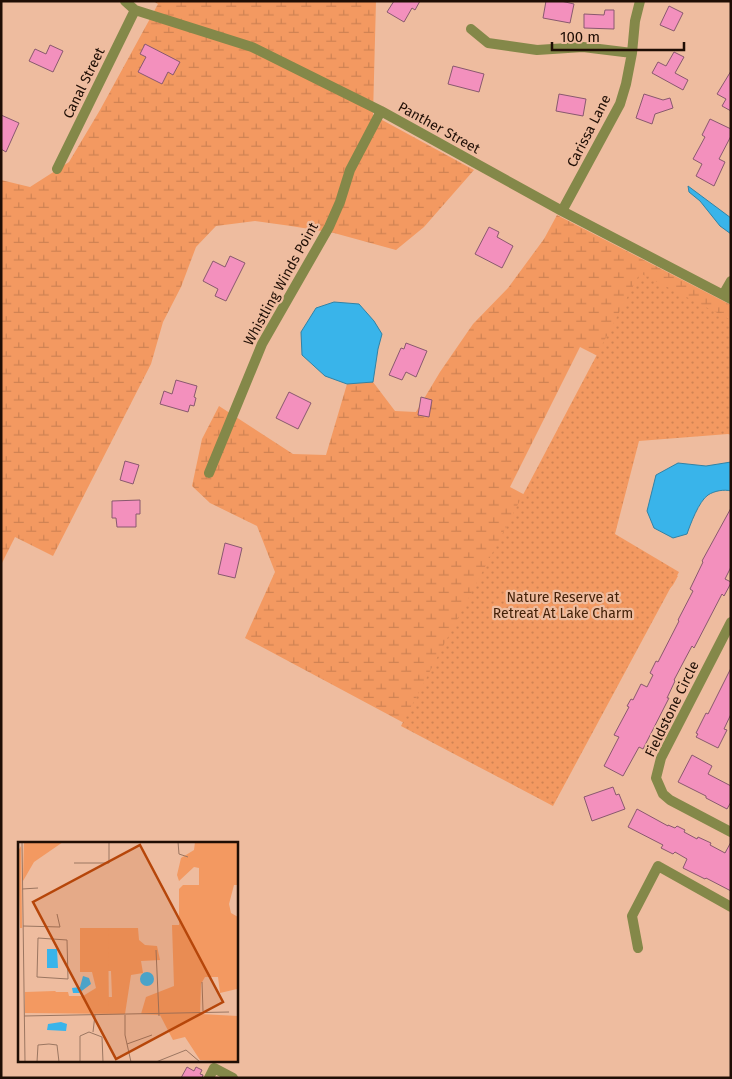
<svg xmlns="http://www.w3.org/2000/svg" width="732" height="1079" font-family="'Fira Sans',sans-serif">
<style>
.wetland{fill:url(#wetland-marsh)}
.park{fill:url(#park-dots)}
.water{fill:#39b4ea;stroke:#3182a5}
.building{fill:#f390bd;stroke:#89596e}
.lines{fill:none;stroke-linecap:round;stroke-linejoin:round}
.minor{stroke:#848849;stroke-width:10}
.labels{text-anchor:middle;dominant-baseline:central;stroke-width:4.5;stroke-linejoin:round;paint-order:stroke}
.street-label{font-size:14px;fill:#1f0e05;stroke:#eebc9f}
.park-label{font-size:14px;fill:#442108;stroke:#eebc9f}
.inset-road{fill:none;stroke:#9b7661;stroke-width:1}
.view{fill:#b6460a;fill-opacity:0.15;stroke:#b6460a;stroke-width:2.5}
.inset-edge{fill:none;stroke:#1f0e05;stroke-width:2.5}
</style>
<defs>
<pattern id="wetland-marsh" width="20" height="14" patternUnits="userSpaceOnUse" patternTransform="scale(1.25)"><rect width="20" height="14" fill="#f39961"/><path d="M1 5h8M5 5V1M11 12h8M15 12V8" fill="none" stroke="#d08353"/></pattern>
<pattern id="park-dots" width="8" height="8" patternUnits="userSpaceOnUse" patternTransform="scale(1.25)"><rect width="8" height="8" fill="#f39961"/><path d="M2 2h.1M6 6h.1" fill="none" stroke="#d08353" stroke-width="1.8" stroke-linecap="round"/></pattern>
</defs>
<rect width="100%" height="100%" fill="#eebc9f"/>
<!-- wetland -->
<path class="wetland" d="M153,1H376L373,115L474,170L424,227L396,250L334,233L291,226L255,221L216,226L196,247L181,287L163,322L151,364L53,556L15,537L1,565V180L30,187L69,162L100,110L158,4Z
M557,215L731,305V424L580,347L510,487L678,576L673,585L660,599L548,800L245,638L275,572L257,526L210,503L192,486L202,439L219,406L293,454L326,455L347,384L373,382L395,411L416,412L440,372L473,324L508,288L544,239Z"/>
<!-- park -->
<path class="park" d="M640,273L731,320V435L728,434L639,441L615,534L679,572L553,806L401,726Z"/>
<!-- water -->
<path class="water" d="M688,186L731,218V234L720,226L700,201L689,192Z
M334,302L359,304L374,321L382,334L378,349L373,382L347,384L325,376L302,355L301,332L316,308Z
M731,462V491C724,489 714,491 708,495C699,501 690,525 687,534L673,538L654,528L647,511L656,475L678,463L706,466Z"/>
<!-- building -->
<path class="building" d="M394,1H420L415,10L412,8L404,22L387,12Z
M546,1H561L574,4L570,23L543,18Z
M669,6L683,13L674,31L660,25Z
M605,10H614V29L584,28V14L604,15Z
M145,44L180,62L173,75L168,72L162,84L138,72L146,57L140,54Z
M50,45L63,51L53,72L29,61L35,49L46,54Z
M674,52L684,57L675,73L688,80L683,90L652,73L658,62L666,66Z
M453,66L484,74L479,92L448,84Z
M731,71V111L722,106L726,99L717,94Z
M559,94L586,99L583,116L556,111Z
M644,94L663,100L670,98L673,108L655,114L652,124L636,118Z
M1,115L19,123L6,152L1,149Z
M710,119L731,129V136L719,159L725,162L714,186L696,176L702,164L693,159L705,137L702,135Z
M489,227L499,232L497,237L513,246L502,268L475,254Z
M230,256L245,263L226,301L215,296L218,289L203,281L213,261L225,267Z
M406,343L427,351L416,377L406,372L402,380L389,375L401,348L404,349Z
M176,380L197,386L194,397L196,398L194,406L190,405L188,412L160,404L164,391L172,394Z
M289,392L311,403L298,429L276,418Z
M421,397L432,400L429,417L418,415Z
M125,461L139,465L133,484L120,480Z
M140,500V514H136V527H117L116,518H112V501Z
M731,508V567L725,579L731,582V583L724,596L722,594L694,648L692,646L684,661L674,680L675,681L667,698H669L643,749L639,747L623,776L604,766L619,737L614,735L629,707L627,706L631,699L633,700L641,684L647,687L653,675L650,673L656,661L658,662L679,621L678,620L693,591L690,589L703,562L702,561Z
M225,543L242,548L235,578L218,574Z
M731,668V714L724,729L727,730L718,748L696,737L698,734L696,733L706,713L708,714Z
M692,755L712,766L708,774L731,786V802L727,809L706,798V796L678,782Z
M613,787L616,795L619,794L625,809L592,821L584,797Z
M637,809L668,826V825L675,828L677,826L685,830L684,832L697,839L698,837L711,843L710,845L725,853L731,842V891L706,878L705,879L683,868L687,859L675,852L673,854L661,848L663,845L628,827Z
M187,1067L194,1071L196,1067L202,1070L200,1074L203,1075L202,1078H181Z"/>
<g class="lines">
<!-- minor -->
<path class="minor" d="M125,1L135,10L252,47L381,111L562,211L731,299
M471,29L488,43L537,50L583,47L632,53
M57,169L135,10
M562,211L620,104L626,84L632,53L635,21L640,1
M723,295L731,281
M209,473L262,344L329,227L340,202L350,170L381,111
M731,622L661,758L656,778L663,794L670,800L731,832
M638,948L632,916L658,866L731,907
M209,1078L214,1068L233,1078"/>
</g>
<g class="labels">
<!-- street labels -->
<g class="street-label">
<text transform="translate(84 83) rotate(-64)">Canal Street</text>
<text transform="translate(439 128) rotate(29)">Panther Street</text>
<text transform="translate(589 131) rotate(-63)">Carissa Lane</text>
<text transform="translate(281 284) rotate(-61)">Whistling Winds Point</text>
<text transform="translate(672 709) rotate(-64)">Fieldstone Circle</text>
</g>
<!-- park labels -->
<g class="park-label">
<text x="563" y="597">Nature Reserve at<tspan x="563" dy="16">Retreat At Lake Charm</tspan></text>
</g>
</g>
<!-- overview -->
<g transform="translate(18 842)">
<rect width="220" height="220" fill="#eebc9f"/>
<path d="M45,0L16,20L5,39L6,0ZM177,0H220V43H216L211,62L213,71L220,75V151L219,147L202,151L200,135H187L183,142L182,172L220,174V220L182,218L167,195L155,198L142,173L123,172L128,155L156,144L154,83H161V47L165,43H181V26L176,25L161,39L159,33L163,16L176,8ZM3,4L4,86H2L0,9ZM63,86H120L121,98L127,103L139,104L142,118L123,119L125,131L113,133L107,172L7,171V150L37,149L44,155H94L93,129H62Z" fill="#f39961"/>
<path d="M62,86H90L91,170L8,171V150H50L51,154H65L78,146L74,130H62Z" fill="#f39961"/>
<path d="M29,107H39L40,126H29ZM122 137a7 7 0 1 1 14 0a7 7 0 1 1-14 0ZM65,134L71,136L73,142L61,151H55L54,146L62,145ZM43,180L49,182L48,189L29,188L30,182Z" fill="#39b4ea"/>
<path class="inset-road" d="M4,0L7,220M160,0L161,12L170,15M56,21H91V0M4,47L20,46M5,84L42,85L39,72M20,96L49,98L50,137L19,135ZM138,108L141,174M184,140L185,169M107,173V193L113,220M6,174L211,170M75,190L77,173M109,202L134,193M19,220L20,203L31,202L39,203L41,220M62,220V194L71,190L84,195L85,220M138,220L168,208L182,220"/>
<path class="view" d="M122,3L205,160L98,217L15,60Z"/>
<rect width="220" height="220" class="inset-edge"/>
</g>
<!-- border -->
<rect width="732" height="1079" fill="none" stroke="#1f0e05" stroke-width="5"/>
<!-- scale -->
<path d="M552 42v8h132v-8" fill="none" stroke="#1f0e05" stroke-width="2.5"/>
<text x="560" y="42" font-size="15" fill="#1f0e05" stroke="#eebc9f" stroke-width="4" paint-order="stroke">100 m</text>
</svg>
